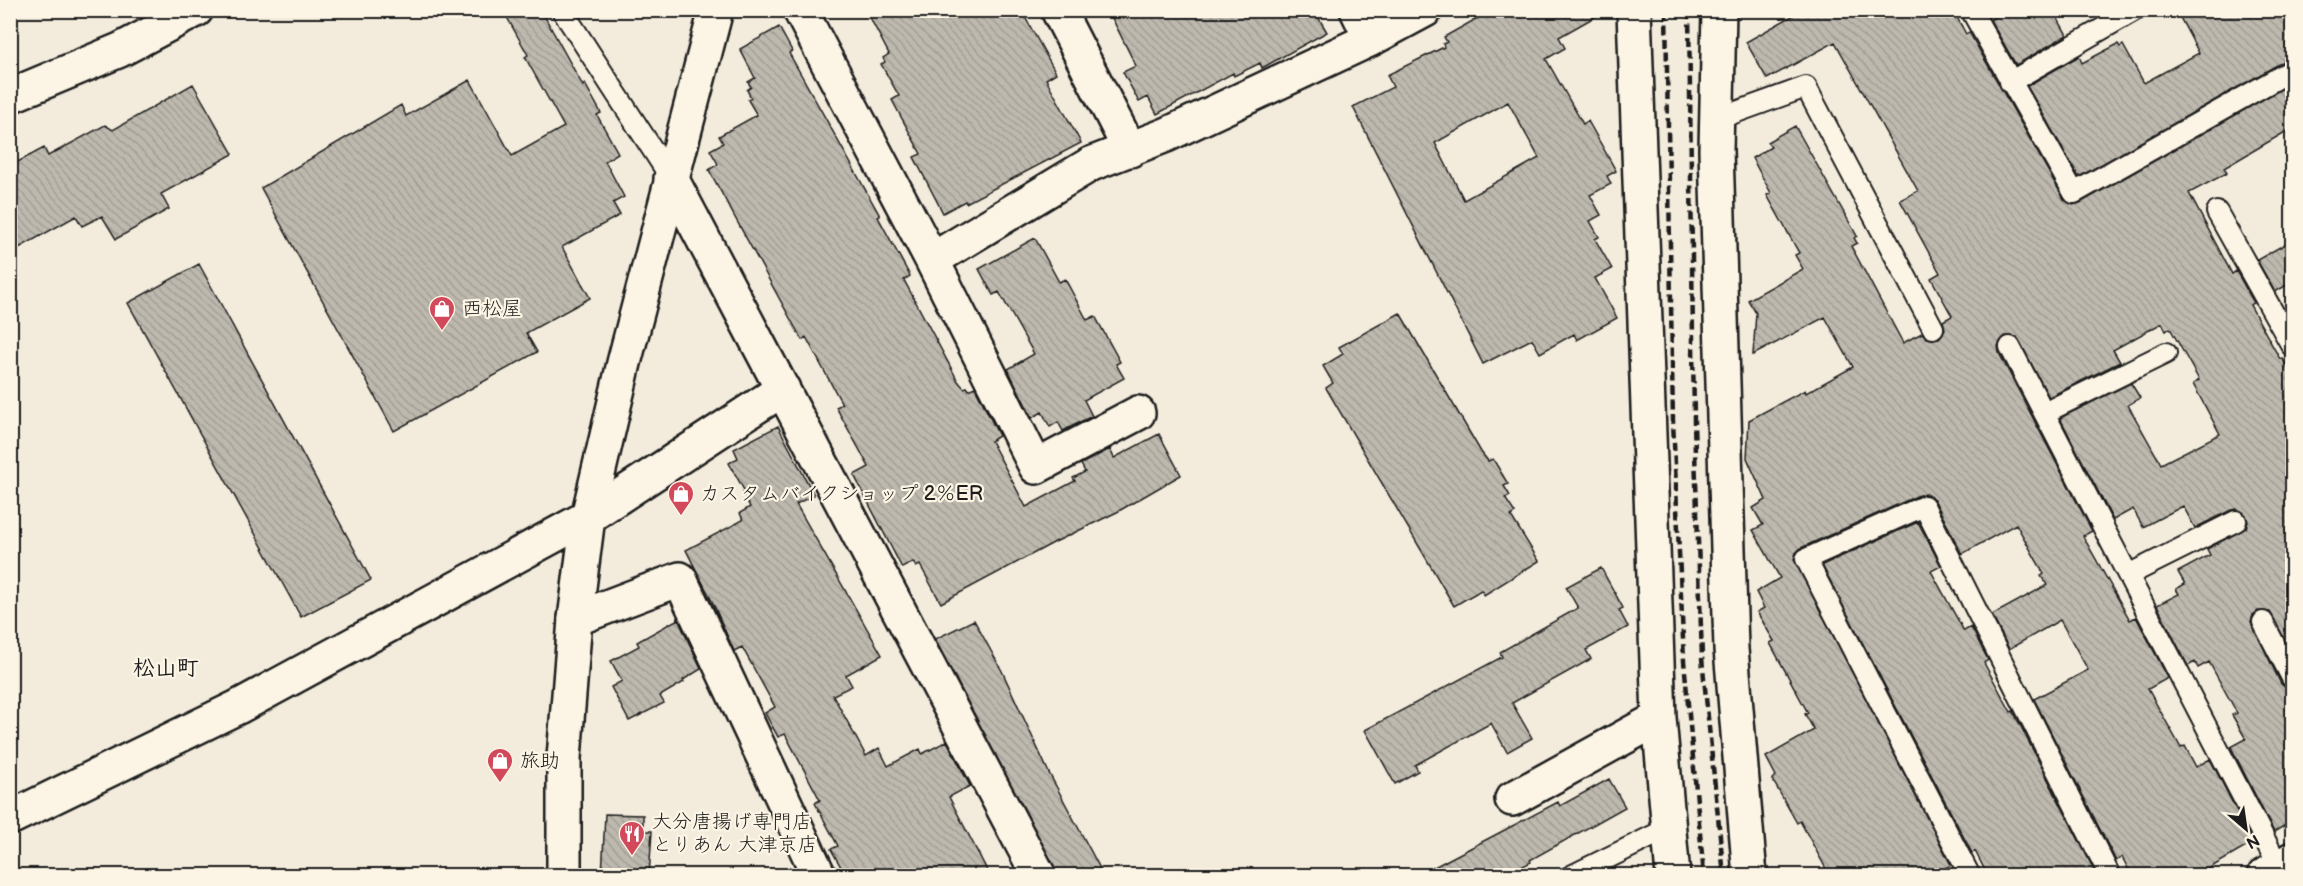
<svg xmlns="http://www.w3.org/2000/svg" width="2303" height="886" font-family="'Balsamiq Sans','Klee One',sans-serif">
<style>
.building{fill:url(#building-back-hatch);stroke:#1c1c1c;stroke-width:1.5;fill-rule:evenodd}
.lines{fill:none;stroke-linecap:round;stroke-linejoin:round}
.service-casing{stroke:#1c1c1c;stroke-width:24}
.minor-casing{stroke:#1c1c1c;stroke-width:38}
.tertiary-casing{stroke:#1c1c1c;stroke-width:38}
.service{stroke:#fcf5e5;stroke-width:20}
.minor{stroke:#fcf5e5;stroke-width:33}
.tertiary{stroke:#fcf5e5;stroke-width:33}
.rail{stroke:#1c1c1c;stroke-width:4.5;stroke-dasharray:9 4.5;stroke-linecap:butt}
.labels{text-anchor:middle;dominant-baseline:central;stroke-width:4.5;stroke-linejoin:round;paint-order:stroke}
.poi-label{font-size:20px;fill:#1c1c1c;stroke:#fcf5e5;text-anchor:start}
.quarter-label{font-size:22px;font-weight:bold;fill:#1c1c1c;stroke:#fcf5e5}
</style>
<defs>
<pattern id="building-back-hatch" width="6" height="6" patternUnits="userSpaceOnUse" patternTransform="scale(1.5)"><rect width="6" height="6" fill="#beb9ae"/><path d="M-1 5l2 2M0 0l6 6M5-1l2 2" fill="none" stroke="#a39e95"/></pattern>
</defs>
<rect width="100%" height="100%" fill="#f3ecdd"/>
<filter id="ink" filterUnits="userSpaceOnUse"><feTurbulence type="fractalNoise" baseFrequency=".0167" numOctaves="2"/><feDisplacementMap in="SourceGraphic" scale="12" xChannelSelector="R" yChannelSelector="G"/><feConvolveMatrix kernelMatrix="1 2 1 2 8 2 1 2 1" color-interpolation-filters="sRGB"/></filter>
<g filter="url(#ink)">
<!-- building -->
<path class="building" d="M503,10H541L583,86L585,84L601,113L597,115L618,153L605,161L624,197L613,203L620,215L562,247L590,298L526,333L537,352L394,431L261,188L401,105L406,116L470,80L512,156L564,127L525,57L528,55Z
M866,10H1021L1056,73L1046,79L1081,143L966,203L965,201L943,213L914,157L921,154L892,100L899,96L881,64L885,62L883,58L889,54Z
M1108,10H1314L1327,32L1262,68L1260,63L1234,76L1233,73L1157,114L1148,97L1139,102L1123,72L1136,66Z
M1492,10H1607L1559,37L1565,48L1546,59L1583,124L1588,121L1616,171L1607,176L1611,184L1590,195L1601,215L1590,221L1599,237L1595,239L1612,269L1595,278L1617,318L1577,340L1574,334L1540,353L1532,339L1483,364L1353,107L1393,87L1387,75L1444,47L1443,44L1447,42L1444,37ZM1508,102L1539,158L1464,200L1435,143Z
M1803,10H1953L1966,34L1969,32L2064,199L2073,205L2080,203L2292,83V128L2224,168L2227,173L2189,193L2232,274L2236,271L2254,303L2250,305L2280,359L2282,358L2292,376V653L2270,612L2258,611L2253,615L2251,622L2281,684L2286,688L2292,690V821L2274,832L2231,747L2246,739L2232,715L2237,713L2209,662L2198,668L2195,662L2188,666L2157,605L2179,594L2176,589L2185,584L2178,572L2210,555L2207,549L2246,528L2248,522L2246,515L2237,509L2231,510L2195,528L2183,506L2143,527L2133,509L2113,520L2060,418L2131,383L2140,398L2128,405L2161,464L2220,434L2193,384L2199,380L2170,328L2166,331L2162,323L2113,350L2120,362L2049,397L2017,337L2005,336L1998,346L1999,353L2092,531L2083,536L2130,620L2136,617L2168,678L2148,689L2181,748L2185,746L2196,767L2210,759L2253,843L2196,876H2132L2122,857L2116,861L2034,699L2088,670L2060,620L2009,649L1992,615L2047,585L2041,576L2044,574L2016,524L1962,554L1935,501L1926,494L1919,495L1801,548L1796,553L1794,559L1951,865L1931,876H1830L1800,821L1797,823L1772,779L1776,776L1766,757L1814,730L1805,714L1808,713L1770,643L1774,641L1757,612L1764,608L1756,592L1780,578L1753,530L1763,525L1753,508L1766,500L1747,458L1749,420L1805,390L1806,393L1853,367L1825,317L1753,355L1756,313L1748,300L1803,269L1795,255L1799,253L1767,195L1771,193L1752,158L1771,147L1767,142L1795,126L1857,236L1854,238L1857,243L1851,246L1903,343L1922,333L1927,338H1939L1945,329L1943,321L1952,316L1931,278L1940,273L1900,200L1918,191L1835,42L1767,79L1746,42Z
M2007,10H2053L2067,35L2016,65L1990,20Z
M2176,10H2292V58L2286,60L2079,177L2027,86L2079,56L2082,63L2118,44L2120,47L2123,45L2144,83L2199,53Z
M779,27L792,51L789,53L880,216L878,217L910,276L904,280L958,381L964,388L967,387L969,390L975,387L999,436L991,441L1026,507L1075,481L1073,478L1085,472L1081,464L1110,449L1114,458L1159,434L1181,475L1117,512L1055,542L941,603L920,565L916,567L913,562L902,568L854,475L869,467L836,407L842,404L806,337L802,340L709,170L718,164L710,150L723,143L719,136L757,115L748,100L751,98L747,90L751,87L748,82L755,78L740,49Z
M193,84L233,154L161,194L169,209L116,239L102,216L82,226L76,216L10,253V166L44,148L48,156L105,125L113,130Z
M1035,238L1059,282L1065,279L1087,320L1095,316L1120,362L1116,364L1124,378L1084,400L1092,416L1063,431L1058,422L1050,427L1042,412L1032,418L1008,369L1034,354L999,292L993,295L979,269Z
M2292,240V282L2275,292L2257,260Z
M199,264L371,580L301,617L128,303Z
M1400,313L1481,452L1488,461L1493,459L1508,484L1504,486L1510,496L1505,498L1515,513L1511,516L1539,561L1484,595L1481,590L1454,606L1326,388L1333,383L1323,366L1343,354L1339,347Z
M778,426L814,495L796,504L882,655L846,675L852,686L833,695L866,756L879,748L888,766L920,749L922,754L947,741L970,786L949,797L990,876H846L831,849L838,846L815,803L820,800L785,734L778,737L765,713L775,707L742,647L734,651L712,601L686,550L743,520L740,513L750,507L743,493L745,492L729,463L738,458L734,449Z
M1918,522L1941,566L1931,571L1964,631L1971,627L1988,660L1984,663L2011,712L2013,711L2095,872L2088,876H1988L1975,851L1972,853L1822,565Z
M1601,568L1623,608L1619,610L1628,627L1586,650L1591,659L1512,703L1532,738L1507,752L1491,723L1415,765L1418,771L1395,784L1365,730L1502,657L1500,652L1578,608L1566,587Z
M678,619L701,669L683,680L684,682L660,696L664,703L629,721L611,687L622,681L611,661L639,646L637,642Z
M974,620L1002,671L1049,773L1104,876H1058L935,639Z
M1609,779L1625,807L1530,860L1531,862L1504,876H1417L1558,802L1560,806Z
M605,814L643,815V831H652L649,876H602Z"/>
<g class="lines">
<defs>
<path id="service" d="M562,10L671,178
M1971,10L2074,193L2292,70
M2010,82L2135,10
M1717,119L1806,87L1933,328
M2217,212L2292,346
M2010,347L2279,867
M2044,413L2166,353
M2128,575L2236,521
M2263,622L2292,678
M1571,876L1669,828
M1970,876L1806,559L1924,506L2110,876"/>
<path id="minor" d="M800,10L932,260L1091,164L1166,135L1371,39L1357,10
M1058,10L1130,150
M1634,10L1659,718L1673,876
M1719,10L1716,150L1731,649L1750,876
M1371,39L1425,10
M10,96L120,50L196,10
M671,178L1039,876
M932,260L1036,467L1138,413
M575,619L680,579L819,876
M1512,799L1659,718
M10,818L238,707L588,517L783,389
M2264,876L2292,859"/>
<path id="tertiary" d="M564,876V758L575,619L588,517L624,363L716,10"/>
</defs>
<!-- service casing -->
<use href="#service" class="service-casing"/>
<!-- minor casing -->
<use href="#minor" class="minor-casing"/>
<!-- tertiary casing -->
<use href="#tertiary" class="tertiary-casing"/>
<!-- service -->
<use href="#service" class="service"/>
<!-- minor -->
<use href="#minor" class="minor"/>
<!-- tertiary -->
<use href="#tertiary" class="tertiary"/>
<!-- rail -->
<path class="rail" d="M1666,10L1673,421L1684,661L1704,876
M1689,10L1694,423L1702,658L1724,876"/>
</g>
</g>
<!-- icons -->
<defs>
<symbol id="shop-pin" viewBox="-11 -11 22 30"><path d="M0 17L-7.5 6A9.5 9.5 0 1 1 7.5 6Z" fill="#d1495b" stroke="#fcf5e5"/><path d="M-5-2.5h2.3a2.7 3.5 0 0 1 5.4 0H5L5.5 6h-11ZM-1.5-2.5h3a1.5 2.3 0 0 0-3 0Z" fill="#fff"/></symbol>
<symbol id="restaurant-pin" viewBox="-11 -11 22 30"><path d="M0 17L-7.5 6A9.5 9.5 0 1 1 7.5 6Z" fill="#d1495b" stroke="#fcf5e5"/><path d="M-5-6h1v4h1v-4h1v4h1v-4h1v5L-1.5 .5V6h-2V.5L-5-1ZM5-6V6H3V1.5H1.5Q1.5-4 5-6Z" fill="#fff"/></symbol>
</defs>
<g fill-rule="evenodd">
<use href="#shop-pin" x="427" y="294" width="30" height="40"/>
<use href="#shop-pin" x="666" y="479" width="30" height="40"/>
<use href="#shop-pin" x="485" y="746" width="30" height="40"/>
<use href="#restaurant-pin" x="617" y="819" width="30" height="40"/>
</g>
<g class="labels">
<!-- poi labels -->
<g class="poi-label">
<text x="462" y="309">西松屋</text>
<text x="700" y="494">カスタムバイクショップ 2％ER</text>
<text x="520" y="761">旅助</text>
<text x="652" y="822">大分唐揚げ専門店<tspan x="652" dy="23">とりあん 大津京店</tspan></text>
</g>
<!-- quarter labels -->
<g class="quarter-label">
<text x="166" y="668">松山町</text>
</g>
</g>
<!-- margin -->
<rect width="2303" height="886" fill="none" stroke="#fcf5e5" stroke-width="36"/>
<rect x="18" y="18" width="2267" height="850" fill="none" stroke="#1c1c1c" stroke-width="2" filter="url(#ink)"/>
<!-- north arrow -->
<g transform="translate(2246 829) rotate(151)" stroke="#fcf5e5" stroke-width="4.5" paint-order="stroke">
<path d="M0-4.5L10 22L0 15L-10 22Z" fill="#1c1c1c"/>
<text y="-9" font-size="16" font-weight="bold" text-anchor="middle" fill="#1c1c1c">N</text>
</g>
</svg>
